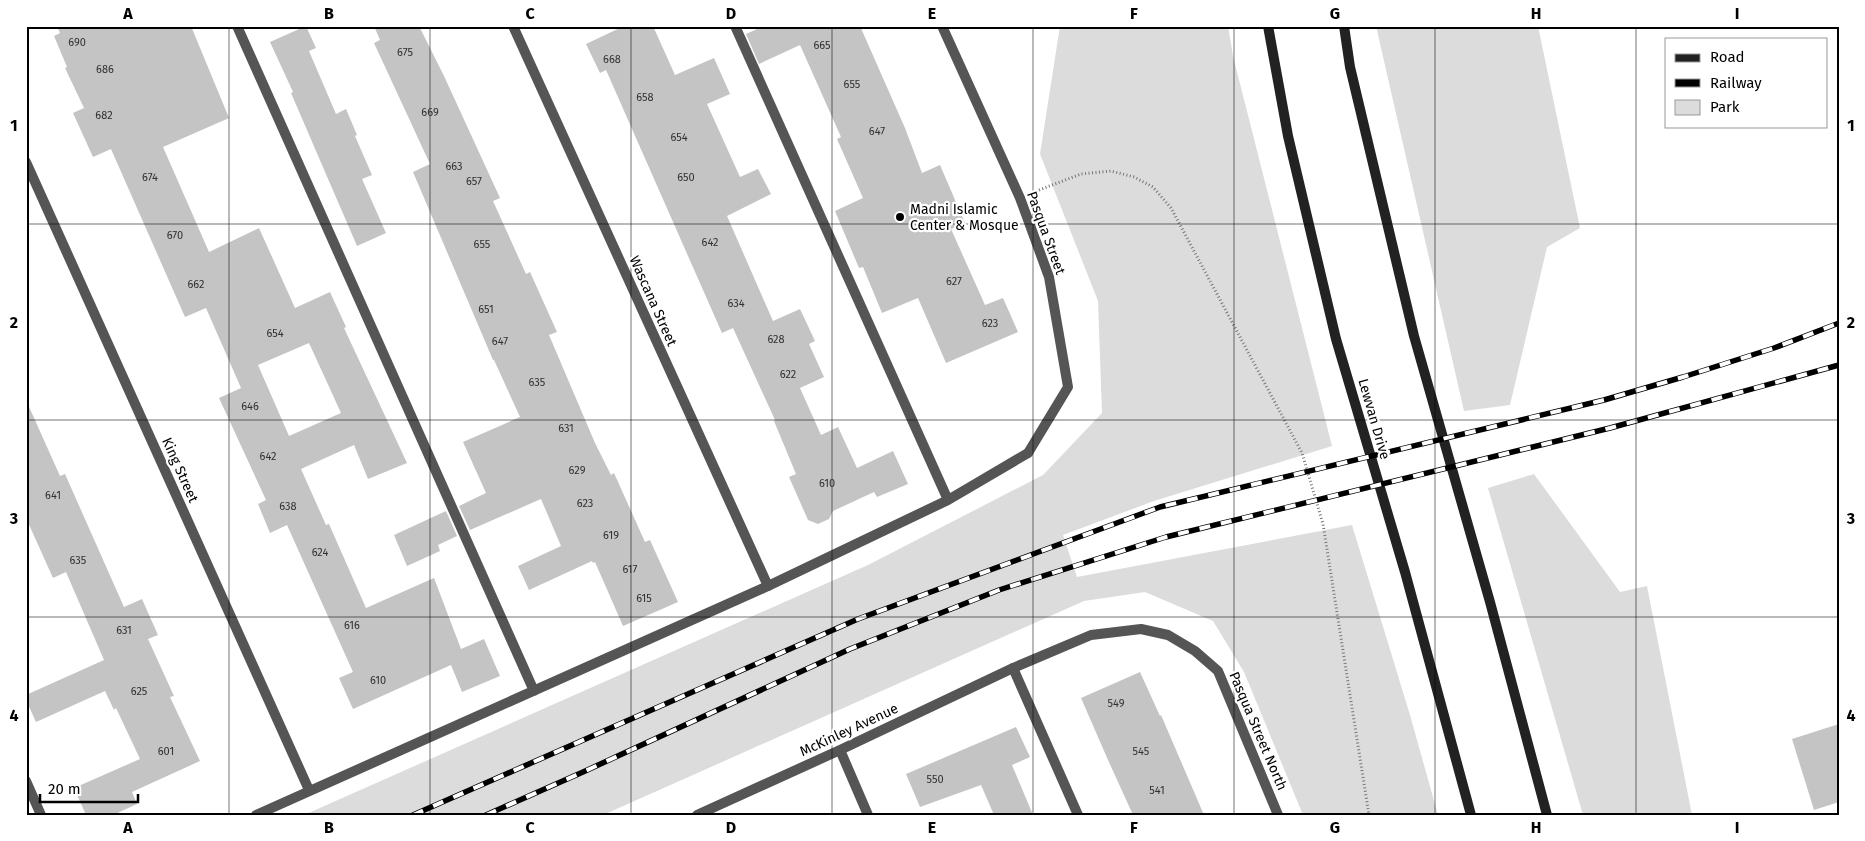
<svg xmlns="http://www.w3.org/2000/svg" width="1865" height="841" font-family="'Fira Sans',sans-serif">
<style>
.green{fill:#dcdcdc}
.building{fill:#c4c4c4;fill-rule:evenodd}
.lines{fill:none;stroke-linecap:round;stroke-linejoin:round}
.path{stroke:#777;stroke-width:3;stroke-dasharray:1 2.5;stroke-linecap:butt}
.service{stroke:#555;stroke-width:10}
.minor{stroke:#555;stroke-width:10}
.secondary{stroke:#222;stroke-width:10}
.rail-casing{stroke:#000;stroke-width:5.5}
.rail{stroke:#fff;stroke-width:4;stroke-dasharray:11;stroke-linecap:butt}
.grid{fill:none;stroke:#000;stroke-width:1;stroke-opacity:0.55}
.poi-dot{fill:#000;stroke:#fff;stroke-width:2}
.labels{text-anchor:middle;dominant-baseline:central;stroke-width:4.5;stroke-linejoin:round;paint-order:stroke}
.number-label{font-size:11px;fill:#313131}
.poi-label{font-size:14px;fill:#000;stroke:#fff;text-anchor:start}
.street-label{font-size:14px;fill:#000;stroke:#fff}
.neatline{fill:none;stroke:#000;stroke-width:2}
.grid-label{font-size:16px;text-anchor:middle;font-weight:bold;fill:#000}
</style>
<rect width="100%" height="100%" fill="#fff"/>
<!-- green -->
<path class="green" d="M1060,26H1228L1233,56L1332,446L1154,501L1063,535L1077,577L1352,525L1410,715L1438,815H1303L1244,672L1213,621L1145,592L1084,601L603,815H304L868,565L1043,475L1102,413L1098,301L1040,154Z
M1376,26H1538L1580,228L1547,247L1510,405L1464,411Z
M1534,474L1620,592L1647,586L1692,815H1583L1488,488Z"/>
<!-- building -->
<path class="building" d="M57,26H191L229,118L163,147L209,252L259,228L295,308L330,292L346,327L344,328L407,463L368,479L354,445L301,469L326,525L329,524L366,608L434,578L461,649L484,639L500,676L462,692L451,665L353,709L339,678L353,672L287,525L270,533L258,504L266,500L219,398L241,388L206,308L185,317L111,149L93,157L73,113L84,108L65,68L67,67L54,36L60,33ZM309,343L341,413L289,436L258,365Z
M306,26L316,48L309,51L336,114L346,109L357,135L355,136L372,175L362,179L386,233L357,246L291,93L293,92L270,42Z
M374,26H419L444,76L500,198L493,201L526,274L530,272L557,332L549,335L595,443L611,475L614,473L645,542L650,540L678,602L623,626L595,562L593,563L592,561L529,590L518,566L561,546L541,499L470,530L459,506L486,493L463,442L520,417L494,360H493L413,172L430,164L374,43L380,40Z
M624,26H653L675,75L714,58L730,94L707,104L740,177L758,169L771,194L727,216L773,321L800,309L815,341L809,344L824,377L800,388L821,435L838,427L857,468L893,451L908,484L877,497L874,492L833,511L829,519L818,524L808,520L789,477L796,474L774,421L775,420L733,328L722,333L606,70L600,73L586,44Z
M764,26H860L905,128L922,173L940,165L965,223L951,229L985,305L1003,298L1018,332L946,363L918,298L882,313L863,267L859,268L835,211L863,198L837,139L841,137L800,45L759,64L746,34Z
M26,400L60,476L65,474L124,607L142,599L158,635L148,639L174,696L170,697L200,761L132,792L137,804L113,815H86L74,788L140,759L116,708L114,710L105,691L36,722L26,700V695L104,660L66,572L53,578L26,518Z
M446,511L457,536L438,545L440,551L407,566L394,535Z
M1140,672L1160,716L1161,715L1204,815H1133L1108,760L1081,698Z
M1839,724V802L1814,810L1792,739Z
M1016,727L1030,757L1012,765L1033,815H994L981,785L920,807L906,774Z"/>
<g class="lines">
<!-- path -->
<path class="path" d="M1039,190L1081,174L1111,171L1134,177L1153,187L1171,208L1302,453L1323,524L1369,815"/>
<!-- service -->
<path class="service" d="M237,26L534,691
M735,26L948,500
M1013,668L1078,815
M26,781L41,815
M256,815L768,586L948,500L1028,453"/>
<!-- minor -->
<path class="minor" d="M513,26L768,586
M942,26L1020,198L1049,277L1068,387L1028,453
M26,162L309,790
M840,750L868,815
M697,815L840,750L1013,668L1091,635L1141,629L1168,635L1195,651L1218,671L1278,815"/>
<!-- secondary -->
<path class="secondary" d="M1268,26L1288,136L1336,339L1405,572L1471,815
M1344,26L1350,67L1414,336L1490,602L1547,815"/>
<defs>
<path id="rail" d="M413,815L858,619L1160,507L1604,400L1683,377L1774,348L1839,323
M486,815L583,772L850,649L999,590L1166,537L1610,428L1839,365"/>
</defs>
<!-- rail casing -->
<use href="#rail" class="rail-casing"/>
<!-- rail -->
<use href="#rail" class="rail"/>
</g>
<!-- grid -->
<path class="grid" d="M229,26V815M430,26V815M631,26V815M832,26V815M1033,26V815M1234,26V815M1435,26V815M1636,26V815M26,224H1839M26,420H1839M26,617H1839"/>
<!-- markers -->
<circle class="poi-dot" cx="900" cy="217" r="5"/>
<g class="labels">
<!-- number labels -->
<g class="number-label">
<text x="77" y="42">690</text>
<text x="822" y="45">665</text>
<text x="405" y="52">675</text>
<text x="612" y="59">668</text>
<text x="105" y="69">686</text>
<text x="852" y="84">655</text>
<text x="645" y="97">658</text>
<text x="430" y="112">669</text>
<text x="104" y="115">682</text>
<text x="877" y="131">647</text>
<text x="679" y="137">654</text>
<text x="454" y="166">663</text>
<text x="150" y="177">674</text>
<text x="686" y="177">650</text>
<text x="474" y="181">657</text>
<text x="175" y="235">670</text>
<text x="710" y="242">642</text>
<text x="482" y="244">655</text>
<text x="954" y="281">627</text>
<text x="196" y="284">662</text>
<text x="736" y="303">634</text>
<text x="486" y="309">651</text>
<text x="990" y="323">623</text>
<text x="275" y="333">654</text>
<text x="776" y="339">628</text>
<text x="500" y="341">647</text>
<text x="788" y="374">622</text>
<text x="537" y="382">635</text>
<text x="250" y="406">646</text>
<text x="566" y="428">631</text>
<text x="268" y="456">642</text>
<text x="577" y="470">629</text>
<text x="827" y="483">610</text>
<text x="53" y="495">641</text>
<text x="585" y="503">623</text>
<text x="288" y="506">638</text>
<text x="611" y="535">619</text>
<text x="320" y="552">624</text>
<text x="78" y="560">635</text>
<text x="630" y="569">617</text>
<text x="644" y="598">615</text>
<text x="352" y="625">616</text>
<text x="124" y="630">631</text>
<text x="378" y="680">610</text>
<text x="139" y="691">625</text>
<text x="1116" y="703">549</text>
<text x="166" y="751">601</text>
<text x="1141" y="751">545</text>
<text x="935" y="779">550</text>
<text x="1157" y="790">541</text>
</g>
<!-- poi labels -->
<g class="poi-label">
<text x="910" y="209">Madni Islamic<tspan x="910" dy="16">Center &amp; Mosque</tspan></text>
</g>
<!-- street labels -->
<g class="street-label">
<text transform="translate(1046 233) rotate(70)">Pasqua Street</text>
<text transform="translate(653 301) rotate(66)">Wascana Street</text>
<text transform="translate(1374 419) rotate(74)">Lewvan Drive</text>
<text transform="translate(180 470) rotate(66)">King Street</text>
<text transform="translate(849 730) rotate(-25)">McKinley Avenue</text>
<text transform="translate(1258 731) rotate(67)">Pasqua Street North</text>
</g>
</g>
<!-- border -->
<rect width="1865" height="841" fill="none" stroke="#ffffff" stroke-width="55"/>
<!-- legend -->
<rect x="1665" y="38" width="162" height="90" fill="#ffffff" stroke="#999999"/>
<rect x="1675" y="54" width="25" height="8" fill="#222222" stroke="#999999"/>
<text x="1710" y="62" font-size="15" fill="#000000">Road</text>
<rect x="1675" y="79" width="25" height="8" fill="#000000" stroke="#999999"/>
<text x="1710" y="88" font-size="15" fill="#000000">Railway</text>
<rect x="1675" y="100" width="25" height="15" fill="#dcdcdc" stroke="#999999"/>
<text x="1710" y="112" font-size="15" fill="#000000">Park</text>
<!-- scale -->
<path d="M40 794v8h98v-8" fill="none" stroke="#000000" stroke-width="2.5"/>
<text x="48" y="794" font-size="15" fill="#000000" stroke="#ffffff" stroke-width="4" paint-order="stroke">20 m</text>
<rect x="28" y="28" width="1810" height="786" class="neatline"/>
<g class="grid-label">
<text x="128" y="19">A</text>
<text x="329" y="19">B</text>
<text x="530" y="19">C</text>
<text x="731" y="19">D</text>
<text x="932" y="19">E</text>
<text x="1134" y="19">F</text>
<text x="1335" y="19">G</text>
<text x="1536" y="19">H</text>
<text x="1737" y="19">I</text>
<text x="14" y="131">1</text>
<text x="1851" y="131">1</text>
<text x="14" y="328">2</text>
<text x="1851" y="328">2</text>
<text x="14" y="524">3</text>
<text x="1851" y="524">3</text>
<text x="14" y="721">4</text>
<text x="1851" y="721">4</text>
<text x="128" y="833">A</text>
<text x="329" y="833">B</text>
<text x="530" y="833">C</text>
<text x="731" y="833">D</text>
<text x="932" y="833">E</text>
<text x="1134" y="833">F</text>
<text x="1335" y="833">G</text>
<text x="1536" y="833">H</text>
<text x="1737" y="833">I</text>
</g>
</svg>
